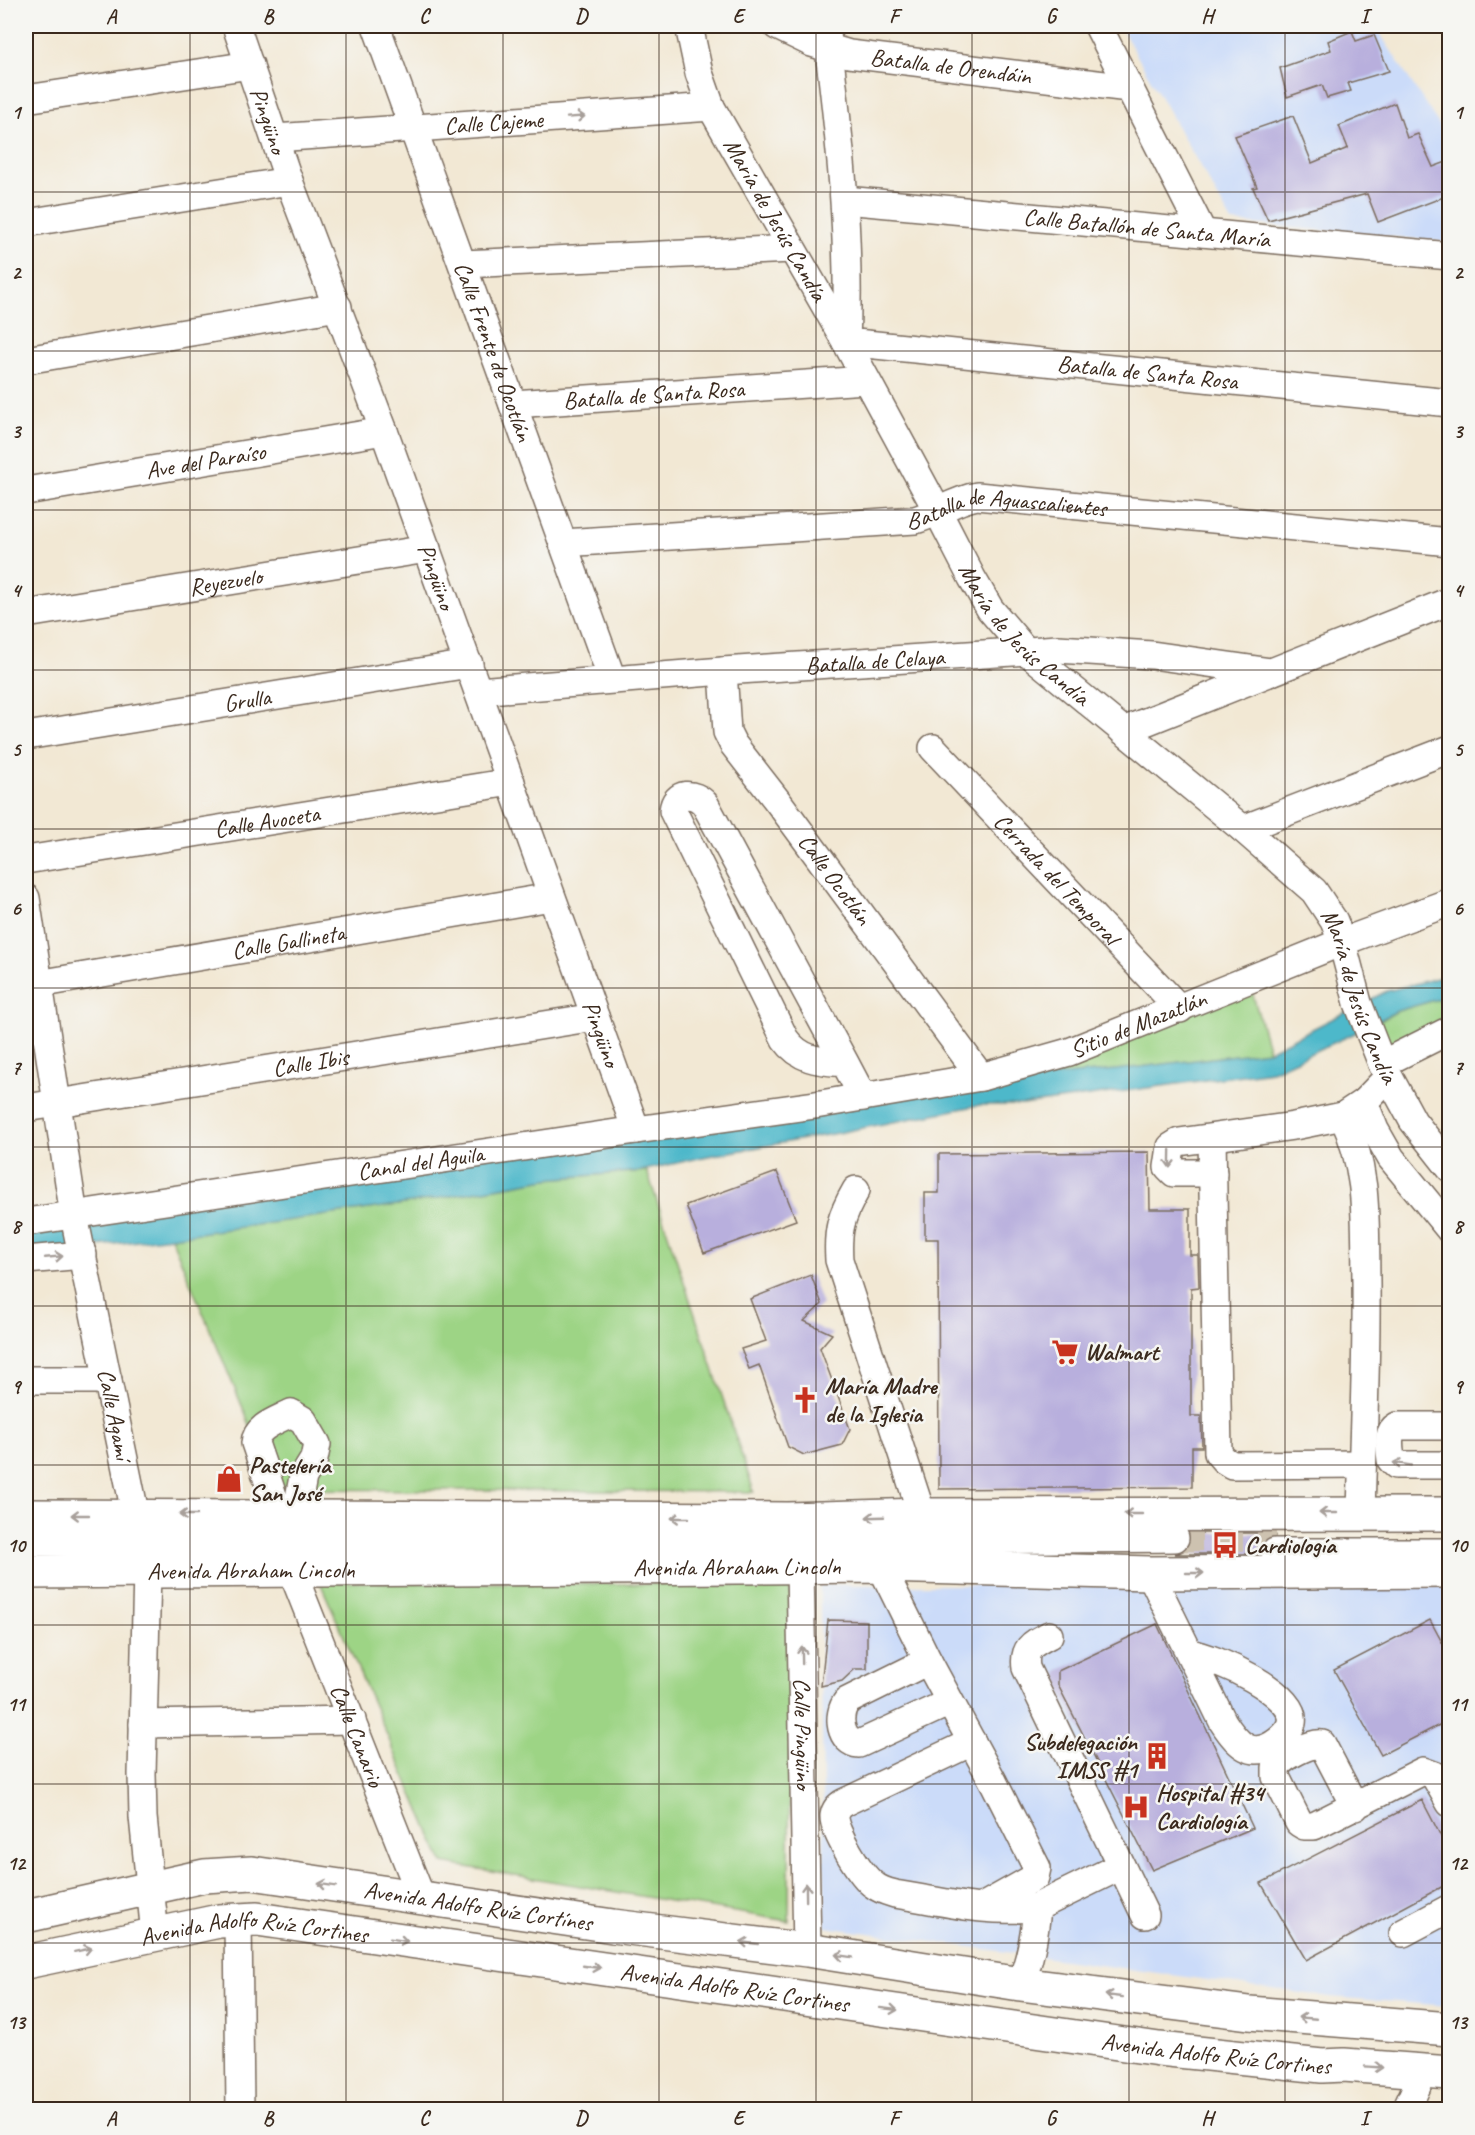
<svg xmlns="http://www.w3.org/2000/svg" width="1475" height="2135" font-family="Caveat,sans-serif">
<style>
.built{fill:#cbdbf9}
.green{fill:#9dd485;stroke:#6c7f52;stroke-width:1.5}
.water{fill:#4db8ca;stroke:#447174;stroke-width:1.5}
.building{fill:#b8afdd}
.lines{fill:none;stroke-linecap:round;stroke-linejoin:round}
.minor-tunnel{stroke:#cdc2b0;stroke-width:27;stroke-dasharray:27 14;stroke-linecap:butt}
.minor-casing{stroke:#7b6c5e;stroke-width:30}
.major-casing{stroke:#7b6c5e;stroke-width:36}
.minor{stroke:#fff;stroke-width:27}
.major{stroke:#fff;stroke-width:33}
.oneway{stroke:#a79f9a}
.grid{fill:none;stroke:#3b2a1e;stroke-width:1.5;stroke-opacity:0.55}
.labels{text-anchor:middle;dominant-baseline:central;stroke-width:5;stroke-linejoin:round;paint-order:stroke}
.street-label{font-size:24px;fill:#3b2a1e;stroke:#f6f6f2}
.poi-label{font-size:24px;font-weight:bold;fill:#3b2a1e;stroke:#f6f6f2;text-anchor:start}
.neatline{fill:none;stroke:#3b2a1e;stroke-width:2}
.grid-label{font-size:20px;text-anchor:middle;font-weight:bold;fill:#3b2a1e}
</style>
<rect width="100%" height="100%" fill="#f6f6f2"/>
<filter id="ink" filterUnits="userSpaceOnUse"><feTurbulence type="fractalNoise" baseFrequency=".0167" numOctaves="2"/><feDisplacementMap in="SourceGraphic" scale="12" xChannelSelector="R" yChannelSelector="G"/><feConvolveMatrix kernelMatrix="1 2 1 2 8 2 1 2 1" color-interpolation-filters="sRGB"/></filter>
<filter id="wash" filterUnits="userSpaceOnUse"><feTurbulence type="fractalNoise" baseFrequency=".008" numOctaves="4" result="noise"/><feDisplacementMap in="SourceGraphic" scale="24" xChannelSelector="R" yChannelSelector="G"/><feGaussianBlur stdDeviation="1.35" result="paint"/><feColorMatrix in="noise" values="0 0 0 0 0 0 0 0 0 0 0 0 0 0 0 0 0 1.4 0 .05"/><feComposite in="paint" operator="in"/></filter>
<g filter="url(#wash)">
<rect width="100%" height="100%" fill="#f2e8d4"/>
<!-- built -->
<path class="built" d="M1120,26H1375L1449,140V242L1232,222Z
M820,1585L1449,1586V2006L1331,1997L825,1927Z"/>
<!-- green -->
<path class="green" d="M1249,981L1269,1051L1116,1070L1026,1079L1019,1067Z
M1449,996V1030L1382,1064L1367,1029L1397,1011Z
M647,1171L754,1492L277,1489L171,1237L411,1203L546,1179Z
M320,1582L790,1585L789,1921L443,1863Z"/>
<!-- water -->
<path class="water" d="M1449,975V996L1397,1011L1353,1034L1272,1071L1023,1105H980L827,1135L708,1156L641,1171L546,1179L411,1203L171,1237L81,1248L26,1258V1222L981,1077L1026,1079L1116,1070L1269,1051L1387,991Z"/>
<g id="blocks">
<!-- building -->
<path class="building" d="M1352,31L1356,41L1374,35L1389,71L1348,83L1351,91L1327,98L1322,85L1287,97L1280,68L1331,50L1328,41Z
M1395,103L1407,138L1418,134L1433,167L1449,161V195L1378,222L1367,194L1268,220L1253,188L1257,187L1235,136L1293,116L1312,163L1348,148L1339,126Z
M1149,1152L1150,1209H1190V1255H1198L1199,1287L1191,1288V1416H1201L1202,1447H1192V1487L939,1489L938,1239H925V1193H939V1154Z
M777,1172L796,1220L704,1253L686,1205Z
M811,1275L822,1304L804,1321L832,1334L820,1348L850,1429L842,1445L804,1455L788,1447L759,1365L749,1369L741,1349L766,1341L750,1299Z
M1190,1533H1275L1276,1536L1268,1538L1262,1544L1260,1554H1175L1183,1551L1188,1546L1191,1538Z
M828,1620L867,1621V1669H855L842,1681L821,1686Z
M1430,1620L1449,1655V1720L1381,1755L1334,1670Z
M1157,1624L1253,1828L1152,1870L1058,1685V1671Z
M1422,1800L1449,1852V1883L1306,1960L1261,1883Z"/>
</g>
</g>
<g filter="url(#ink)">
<use href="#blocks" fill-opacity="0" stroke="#7b6c5e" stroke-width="1.5"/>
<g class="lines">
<!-- minor-tunnel -->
<path class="minor-tunnel" d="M1175,1538L1276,1537"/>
<defs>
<g id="minor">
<path id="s1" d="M236,26L289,181L384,431L636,1130"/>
<path id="s2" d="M376,26L612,679"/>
<path id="s3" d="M689,26L699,73L711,107L846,342L938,512L972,578L990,609L1025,650L1243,829L1314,891L1334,921L1342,942L1358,1003L1382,1064L1413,1121L1450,1168"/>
<path id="s4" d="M777,26L812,43L849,54L1129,88"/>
<path id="s5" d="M826,26C839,131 851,236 846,342L1450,403"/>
<path d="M1098,26L1203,233"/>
<path d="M26,99L250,65"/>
<path id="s6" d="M275,138L711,107"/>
<path id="s7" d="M845,200L1450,256"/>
<path d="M26,223L289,181"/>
<path d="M463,264L792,249"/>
<path d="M26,360L338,307"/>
<path id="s8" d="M513,404L866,380"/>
<path id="s9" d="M26,491L384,431"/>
<path id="s10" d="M563,543L915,520C937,514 954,500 977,496L1450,542"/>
<path id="s11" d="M26,614L427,549"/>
<path id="s12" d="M723,671L727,732L733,744L779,803L981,1077"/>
<path id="s13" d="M478,691L723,671L1058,649L1152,655L1271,672"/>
<path d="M1123,731L1450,601"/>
<path id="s14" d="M26,736L469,664"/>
<path id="s15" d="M933,748L1180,1009"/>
<path d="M1243,829L1450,749"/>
<path id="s16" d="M26,860L511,782"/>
<path id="s17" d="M26,898L74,1216L147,1571L142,1774L143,1817L155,1935"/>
<path id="s18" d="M26,986L551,897"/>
<path d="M845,1063C820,1061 801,1061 785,1039L673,811C675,791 694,792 705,804L845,1063L863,1097"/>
<path d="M1382,1064L1450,1030"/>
<path d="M1364,1102L1375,1130L1391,1158L1450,1230"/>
<path id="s19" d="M26,1108L595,1017"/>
<path d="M1343,1116C1369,1172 1365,1221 1366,1281C1367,1358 1363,1436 1361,1513"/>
<path d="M1212,1139L1218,1453L1224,1460L1232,1465L1362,1464"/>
<path d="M1213,1173H1174L1168,1167L1171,1147L1179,1142L1294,1126L1343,1116L1364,1102L1388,1077"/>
<path d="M856,1190C841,1216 837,1230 839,1260L922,1515"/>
<path id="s20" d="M26,1222L636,1130L815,1105L981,1077L1069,1052L1342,942L1450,902"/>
<path d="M26,1260L83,1255"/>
<path d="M26,1380H108"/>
<path d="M1450,1426H1397C1386,1432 1390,1448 1391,1460L1396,1465H1450"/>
<path d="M280,1516L255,1443C256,1426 278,1420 291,1413L303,1420L317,1444L314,1459L303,1477L300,1493L305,1516"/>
<path d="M26,1542C409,1547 792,1541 1175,1538"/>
<path id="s21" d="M796,1546L800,1567L807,1950"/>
<path d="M1275,1552H1450"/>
<path d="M881,1566L928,1661"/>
<path id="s22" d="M292,1571L422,1899"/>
<path d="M1150,1573L1223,1722C1237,1744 1252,1761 1278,1741C1283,1737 1290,1731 1292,1723C1298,1693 1214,1657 1190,1653"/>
<path d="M1049,1635C1032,1644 1023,1648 1026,1668L1145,1915"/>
<path d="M950,1702L859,1744C840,1743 836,1715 847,1701L928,1661L994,1783L1037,1868L1035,1877L1030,1880L982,1907"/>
<path d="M143,1724L352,1720"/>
<path d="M972,1742L845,1802C839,1805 835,1809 834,1816C833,1831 861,1876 874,1885C880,1890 888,1892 895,1894C941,1901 991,1915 1037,1907"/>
<path d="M1355,1807L1322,1744C1312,1742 1282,1757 1276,1767V1777L1299,1823L1304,1826H1314L1423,1771L1434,1775L1450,1803"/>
<path d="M238,1919L240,2110"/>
<path d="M1403,1933L1450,1908"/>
<path d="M1020,1984C1031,1959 1035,1934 1037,1907L1121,1866"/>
<path d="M1406,2110L1424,2071"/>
</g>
<g id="major">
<path d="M26,1516L788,1519L922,1515L1450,1514"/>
<path id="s23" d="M26,1572L881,1566L1150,1573L1450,1571"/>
<path id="s24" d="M26,1916L204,1876L252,1873L613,1926L807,1950L1020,1984L1249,2013L1450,2029"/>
<path id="s25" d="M26,1962L219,1921L257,1919L1159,2049L1322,2066L1344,2065L1450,2073"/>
</g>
</defs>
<!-- minor casing -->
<use href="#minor" class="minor-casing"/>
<!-- major casing -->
<use href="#major" class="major-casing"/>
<!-- minor -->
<use href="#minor" class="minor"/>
<!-- major -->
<use href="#major" class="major"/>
</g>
<!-- one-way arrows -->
<defs><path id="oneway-shaft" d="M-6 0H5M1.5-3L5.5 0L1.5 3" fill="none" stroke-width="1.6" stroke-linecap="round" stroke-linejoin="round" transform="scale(1.5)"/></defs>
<g class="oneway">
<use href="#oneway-shaft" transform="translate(576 117) rotate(-4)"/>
<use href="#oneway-shaft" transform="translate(1170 1159) rotate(91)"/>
<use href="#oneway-shaft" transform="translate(54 1257) rotate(-5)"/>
<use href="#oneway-shaft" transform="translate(1402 1464) rotate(-171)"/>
<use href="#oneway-shaft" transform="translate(1328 1513) rotate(180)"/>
<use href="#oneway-shaft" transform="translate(1133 1514) rotate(180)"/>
<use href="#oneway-shaft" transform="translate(80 1515) rotate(180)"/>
<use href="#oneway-shaft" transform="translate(188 1515) rotate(-180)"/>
<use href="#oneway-shaft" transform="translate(875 1517) rotate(178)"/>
<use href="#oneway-shaft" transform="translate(680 1518) rotate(-180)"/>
<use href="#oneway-shaft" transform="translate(1195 1573)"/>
<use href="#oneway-shaft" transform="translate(802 1655) rotate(-91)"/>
<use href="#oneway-shaft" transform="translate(327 1885) rotate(-171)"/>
<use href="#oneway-shaft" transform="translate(806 1892) rotate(-91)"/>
<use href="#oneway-shaft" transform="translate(399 1940) rotate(9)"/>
<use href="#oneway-shaft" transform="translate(749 1943) rotate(-173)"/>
<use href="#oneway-shaft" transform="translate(83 1950) rotate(-12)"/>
<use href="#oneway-shaft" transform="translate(844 1956) rotate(-171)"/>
<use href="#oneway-shaft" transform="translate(592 1967) rotate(8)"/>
<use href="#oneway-shaft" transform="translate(1114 1996) rotate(-173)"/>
<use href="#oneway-shaft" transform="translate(889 2009) rotate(7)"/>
<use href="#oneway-shaft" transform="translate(1307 2018) rotate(-175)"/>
<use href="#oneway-shaft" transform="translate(1374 2067) rotate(4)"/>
</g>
</g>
<!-- grid -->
<path class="grid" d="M190,26V2110M346,26V2110M503,26V2110M659,26V2110M816,26V2110M972,26V2110M1129,26V2110M1285,26V2110M26,192H1450M26,351H1450M26,510H1450M26,670H1450M26,829H1450M26,988H1450M26,1147H1450M26,1306H1450M26,1465H1450M26,1625H1450M26,1784H1450M26,1943H1450"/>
<!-- icons -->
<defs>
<symbol id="supermarket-bare" viewBox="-9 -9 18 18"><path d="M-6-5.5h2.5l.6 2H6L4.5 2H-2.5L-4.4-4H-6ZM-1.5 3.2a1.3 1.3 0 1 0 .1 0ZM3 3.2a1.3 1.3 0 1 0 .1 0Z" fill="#c8321e" stroke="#f6f6f2" stroke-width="2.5" paint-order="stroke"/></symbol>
<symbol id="church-bare" viewBox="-9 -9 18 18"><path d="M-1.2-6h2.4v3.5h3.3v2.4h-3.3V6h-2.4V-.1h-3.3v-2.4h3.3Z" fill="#c8321e" stroke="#f6f6f2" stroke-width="2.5" paint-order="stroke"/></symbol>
<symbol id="shop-bare" viewBox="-9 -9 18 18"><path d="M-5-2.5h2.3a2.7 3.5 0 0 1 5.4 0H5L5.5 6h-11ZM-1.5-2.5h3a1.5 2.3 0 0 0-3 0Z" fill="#c8321e" stroke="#f6f6f2" stroke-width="2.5" paint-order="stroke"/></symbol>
<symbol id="bus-bare" viewBox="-9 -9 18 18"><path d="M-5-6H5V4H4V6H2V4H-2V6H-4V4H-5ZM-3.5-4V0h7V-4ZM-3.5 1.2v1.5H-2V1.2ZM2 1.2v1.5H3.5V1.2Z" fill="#c8321e" stroke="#f6f6f2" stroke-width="2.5" paint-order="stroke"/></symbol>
<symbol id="building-bare" viewBox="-9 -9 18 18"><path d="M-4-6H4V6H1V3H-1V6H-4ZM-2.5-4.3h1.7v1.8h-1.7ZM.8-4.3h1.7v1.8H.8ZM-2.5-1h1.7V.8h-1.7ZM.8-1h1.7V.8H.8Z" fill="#c8321e" stroke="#f6f6f2" stroke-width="2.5" paint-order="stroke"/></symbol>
<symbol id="hospital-bare" viewBox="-9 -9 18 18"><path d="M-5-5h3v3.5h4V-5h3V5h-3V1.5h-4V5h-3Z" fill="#c8321e" stroke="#f6f6f2" stroke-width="2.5" paint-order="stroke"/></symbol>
</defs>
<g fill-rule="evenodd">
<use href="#supermarket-bare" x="1046" y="1333" width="38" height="38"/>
<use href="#church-bare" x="786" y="1381" width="38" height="38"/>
<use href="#shop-bare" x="210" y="1460" width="38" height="38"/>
<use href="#bus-bare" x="1206" y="1526" width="38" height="38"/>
<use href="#building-bare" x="1138" y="1737" width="38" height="38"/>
<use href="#hospital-bare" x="1117" y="1788" width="38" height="38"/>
</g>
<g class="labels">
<!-- street labels -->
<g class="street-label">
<text stroke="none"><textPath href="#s4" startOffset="180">Batalla de Orendáin</textPath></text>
<text stroke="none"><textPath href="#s1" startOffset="100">Pingüino</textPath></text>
<text stroke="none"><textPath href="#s6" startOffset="219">Calle Cajeme</textPath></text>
<text stroke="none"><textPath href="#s3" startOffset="214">María de Jesús Candía</textPath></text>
<text stroke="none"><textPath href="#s7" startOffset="303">Calle Batallón de Santa María</textPath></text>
<text stroke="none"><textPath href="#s2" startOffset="346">Calle Frente de Ocotlán</textPath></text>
<text stroke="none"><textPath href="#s5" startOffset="620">Batalla de Santa Rosa</textPath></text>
<text stroke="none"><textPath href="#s8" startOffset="141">Batalla de Santa Rosa</textPath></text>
<text stroke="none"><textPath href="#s9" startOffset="182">Ave del Paraíso</textPath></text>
<text stroke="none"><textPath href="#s10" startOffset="447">Batalla de Aguascalientes</textPath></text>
<text stroke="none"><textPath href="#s1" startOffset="586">Pingüino</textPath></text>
<text stroke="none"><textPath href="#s11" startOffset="202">Reyezuelo</textPath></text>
<text stroke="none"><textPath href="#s3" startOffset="700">María de Jesús Candía</textPath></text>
<text stroke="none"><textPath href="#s13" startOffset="398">Batalla de Celaya</textPath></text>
<text stroke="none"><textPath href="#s14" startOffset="224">Grulla</textPath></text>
<text stroke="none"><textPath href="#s16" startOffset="244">Calle Avoceta</textPath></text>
<text stroke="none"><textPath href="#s15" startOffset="180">Cerrada del Temporal</textPath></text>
<text stroke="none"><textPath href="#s12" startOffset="244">Calle Ocotlán</textPath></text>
<text stroke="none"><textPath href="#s18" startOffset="266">Calle Gallineta</textPath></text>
<text stroke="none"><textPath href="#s3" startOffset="1204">María de Jesús Candía</textPath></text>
<text stroke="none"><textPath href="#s20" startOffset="1132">Sitio de Mazatlán</textPath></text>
<text stroke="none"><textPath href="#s1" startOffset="1072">Pingüino</textPath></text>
<text stroke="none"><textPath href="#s19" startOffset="288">Calle Ibis</textPath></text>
<text stroke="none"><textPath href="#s20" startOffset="399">Canal del Aguila</textPath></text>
<text stroke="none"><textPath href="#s17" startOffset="524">Calle Agamí</textPath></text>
<text stroke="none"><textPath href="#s23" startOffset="711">Avenida Abraham Lincoln</textPath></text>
<text stroke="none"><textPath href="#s23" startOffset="225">Avenida Abraham Lincoln</textPath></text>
<text stroke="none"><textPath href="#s21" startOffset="188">Calle Pingüino</textPath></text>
<text stroke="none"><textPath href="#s22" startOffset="177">Calle Canario</textPath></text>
<text stroke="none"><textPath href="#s24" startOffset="459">Avenida Adolfo Ruíz Cortínes</textPath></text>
<text stroke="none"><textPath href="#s25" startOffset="232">Avenida Adolfo Ruíz Cortines</textPath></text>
<text stroke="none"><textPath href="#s25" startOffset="718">Avenida Adolfo Ruíz Cortines</textPath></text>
<text stroke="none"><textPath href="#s25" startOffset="1204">Avenida Adolfo Ruíz Cortines</textPath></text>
</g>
<!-- poi labels -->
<g class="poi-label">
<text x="1085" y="1352">Walmart</text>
<text x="825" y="1386">María Madre<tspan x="825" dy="28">de la Iglesia</tspan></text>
<text x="249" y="1465">Pastelería<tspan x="249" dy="28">San José</tspan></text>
<text x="1245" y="1545">Cardiología</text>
<text x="1137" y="1742" text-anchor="end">Subdelegación<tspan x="1137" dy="28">IMSS #1</tspan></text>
<text x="1156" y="1793">Hospital #34<tspan x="1156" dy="28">Cardiología</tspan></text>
</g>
</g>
<!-- margin -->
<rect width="1475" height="2135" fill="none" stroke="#f6f6f2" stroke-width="66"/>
<rect x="33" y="33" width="1409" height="2069" class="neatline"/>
<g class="grid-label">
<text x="111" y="23">A</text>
<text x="268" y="23">B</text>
<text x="424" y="23">C</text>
<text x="581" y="23">D</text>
<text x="738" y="23">E</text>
<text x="894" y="23">F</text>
<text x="1051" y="23">G</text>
<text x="1207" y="23">H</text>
<text x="1364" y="23">I</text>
<text x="16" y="119">1</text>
<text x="1458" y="119">1</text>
<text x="16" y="279">2</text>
<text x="1458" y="279">2</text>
<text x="16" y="438">3</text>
<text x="1458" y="438">3</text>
<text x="16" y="597">4</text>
<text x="1458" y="597">4</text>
<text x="16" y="756">5</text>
<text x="1458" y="756">5</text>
<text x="16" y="915">6</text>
<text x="1458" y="915">6</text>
<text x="16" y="1074">7</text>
<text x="1458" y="1074">7</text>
<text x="16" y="1233">8</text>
<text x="1458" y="1233">8</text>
<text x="16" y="1393">9</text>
<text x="1458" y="1393">9</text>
<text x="16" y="1552">10</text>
<text x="1458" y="1552">10</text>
<text x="16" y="1711">11</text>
<text x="1458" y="1711">11</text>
<text x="16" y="1870">12</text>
<text x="1458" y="1870">12</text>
<text x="16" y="2029">13</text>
<text x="1458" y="2029">13</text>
<text x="111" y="2125">A</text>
<text x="268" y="2125">B</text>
<text x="424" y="2125">C</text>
<text x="581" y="2125">D</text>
<text x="738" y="2125">E</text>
<text x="894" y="2125">F</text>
<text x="1051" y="2125">G</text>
<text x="1207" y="2125">H</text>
<text x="1364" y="2125">I</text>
</g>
</svg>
